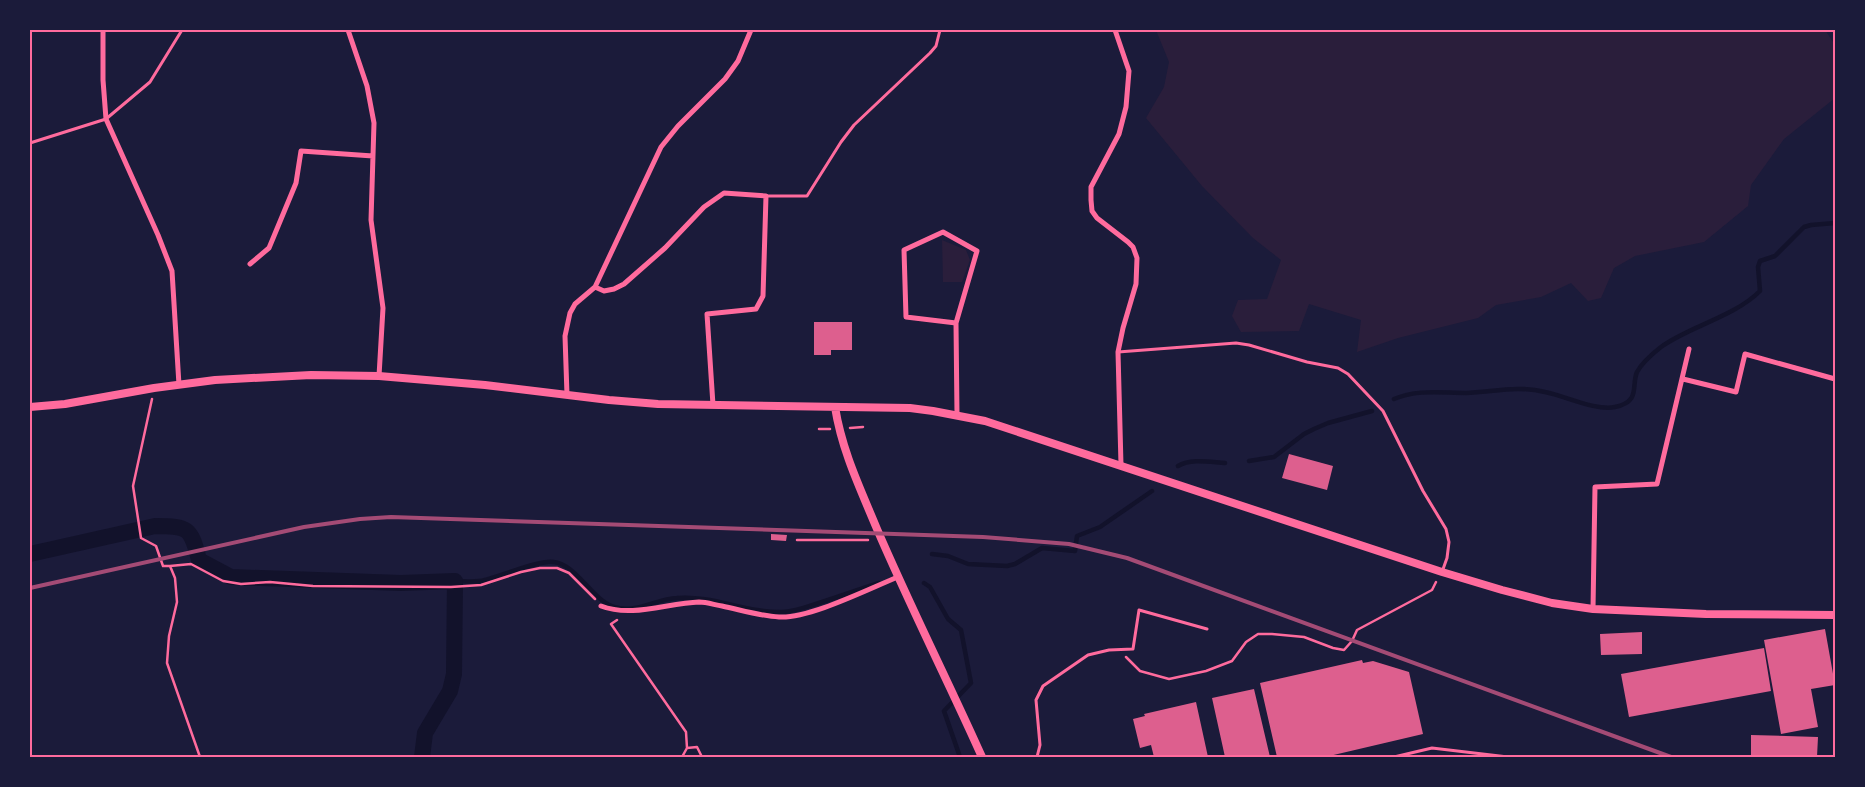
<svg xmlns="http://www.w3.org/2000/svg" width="1865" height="787" font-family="'Roboto Condensed',sans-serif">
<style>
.green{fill:#2a1e3b}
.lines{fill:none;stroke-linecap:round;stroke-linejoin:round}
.stream{stroke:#12122b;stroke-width:4.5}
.canal{stroke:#12122b;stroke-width:16}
.building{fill:#dd5f8e}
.path{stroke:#ff6b9d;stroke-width:2.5}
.service{stroke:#ff6b9d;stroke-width:3}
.minor{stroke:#ff6b9d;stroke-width:5}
.tertiary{stroke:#ff6b9d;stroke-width:8}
.rail{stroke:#a44b75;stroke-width:4}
.neatline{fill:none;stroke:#ff6b9d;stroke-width:2}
</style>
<rect width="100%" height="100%" fill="#1b1b3a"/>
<!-- green -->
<path class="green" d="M1156,30H1825L1835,45V98L1784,139L1751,185L1748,206L1704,242L1635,256L1614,268L1601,298L1588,301L1571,283L1541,297L1496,305L1478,318L1398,338L1357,352L1361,320L1309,304L1299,331L1241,332L1232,316L1238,300L1267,299L1281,260L1253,238L1202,186L1146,118L1164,87L1169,62Z
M942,240L966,250L970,260L962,282H943Z"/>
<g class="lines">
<!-- stream -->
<path class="stream" d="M1394,399C1417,389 1442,393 1466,393C1493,392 1518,385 1545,392C1566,396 1595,411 1615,407C1641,402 1631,386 1637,372C1642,363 1652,354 1661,347C1690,326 1734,317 1760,291L1758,267L1760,261L1775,256L1804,227L1811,225L1835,223
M1249,461L1274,457L1304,434L1314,429L1328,423L1372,411
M1178,466C1191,458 1210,462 1225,463
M932,554L948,556L968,564L1007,566L1015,564L1042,548L1075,551L1077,536L1100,527L1152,491
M455,581C465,581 475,583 485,580C499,577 541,559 554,562C577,565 591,599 614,607C635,614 656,599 677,598C713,595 746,613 782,612C795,612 809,606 822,602C841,596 860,589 879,583
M924,583L930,587L948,619L961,630L971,683L944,711L960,757"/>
<!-- canal -->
<path class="canal" d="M30,554L155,526C189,526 191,528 199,560L231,577L401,583L455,581L454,674L450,691L425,733L422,757"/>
</g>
<!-- building -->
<path class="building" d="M814,322H852V350H831V355H814Z
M1289,454L1333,466L1327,490L1282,478Z
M771,534L787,535L786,541L771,540Z
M1825,629L1835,685L1811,689L1818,727L1781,734L1764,640Z
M1642,632V654L1601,655L1600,634Z
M1764,648L1771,691L1629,717L1621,674Z
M1362,660L1363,663L1373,661L1409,672L1423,734L1325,757H1277L1260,683Z
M1254,689L1270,757H1225L1212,698Z
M1196,702L1208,757H1154L1151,745L1140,748L1133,719L1145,716L1144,714Z
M1751,735L1818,737L1817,757H1751Z"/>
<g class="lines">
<!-- path -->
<path class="path" d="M152,399L133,486L141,538L156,546L163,566H170L175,578L177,602L169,636L167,663L200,757
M850,428L863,427
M819,429H830
M797,540H868
M170,566L191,564L223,581L241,584L270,582L313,586L451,587L481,585L521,572L540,568H557L569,573L595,599
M617,620L611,624L686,732L687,748L682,757
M1126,657L1140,671L1169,679L1206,671L1232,661L1246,642L1258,634H1272L1304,637L1333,648L1344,650L1352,641L1357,630L1432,590L1436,582
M687,748L697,747L702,757"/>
<!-- service -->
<path class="service" d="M30,143L106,119L150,82L182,30
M766,196H807L841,142L854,125L930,53L936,46L940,30
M1118,352L1236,343L1249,345L1307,362L1338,368L1348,374L1383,411L1423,491L1446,529L1449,542L1447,558L1442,572
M1037,757L1040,745L1036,700L1043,686L1088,655L1109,650L1133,649L1139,610L1207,629
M1394,757L1432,748L1508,757"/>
<!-- minor -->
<path class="minor" d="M103,30V80L106,119L158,235L172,271L179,385
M348,30L367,86L374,123L371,220L383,308L379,376
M1115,30L1129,71L1126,107L1119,134L1091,187V200L1092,211L1097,218L1128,242L1133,247L1137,258L1136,284L1123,328L1118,352L1121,465
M250,264L269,248L296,183L301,151L373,156
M595,287L604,291L614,289L624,284L665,248L704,207L724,193L766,196L763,296L756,309L707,314L713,405
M956,323L906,317L904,250L943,232L977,251L956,323L957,415
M1683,379L1736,392L1745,354L1835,379
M567,395L565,336L570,313L575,304L595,287L661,147L678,126L725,79L738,61L751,30
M601,606C632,618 667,603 699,602C707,602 715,605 722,606C741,610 760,616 779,617C809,619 868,589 898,577
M1593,609L1595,487L1657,484L1689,349"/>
<!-- tertiary -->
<path class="tertiary" d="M30,407L65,404L154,388L215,380L311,375L379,376L485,385L609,400L658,404L910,408L933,411L985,421L1442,572L1502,590L1552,603L1593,609L1706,614L1835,615
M835,407C842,451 860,488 877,529C910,606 948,681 982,757"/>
<!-- rail -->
<path class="rail" d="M30,588L304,527L360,519L391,517L983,537L1069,544L1127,558L1671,757"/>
</g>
<!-- border -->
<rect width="1865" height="787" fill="none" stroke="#1b1b3a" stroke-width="62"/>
<rect x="31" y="31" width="1803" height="725" class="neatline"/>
</svg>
